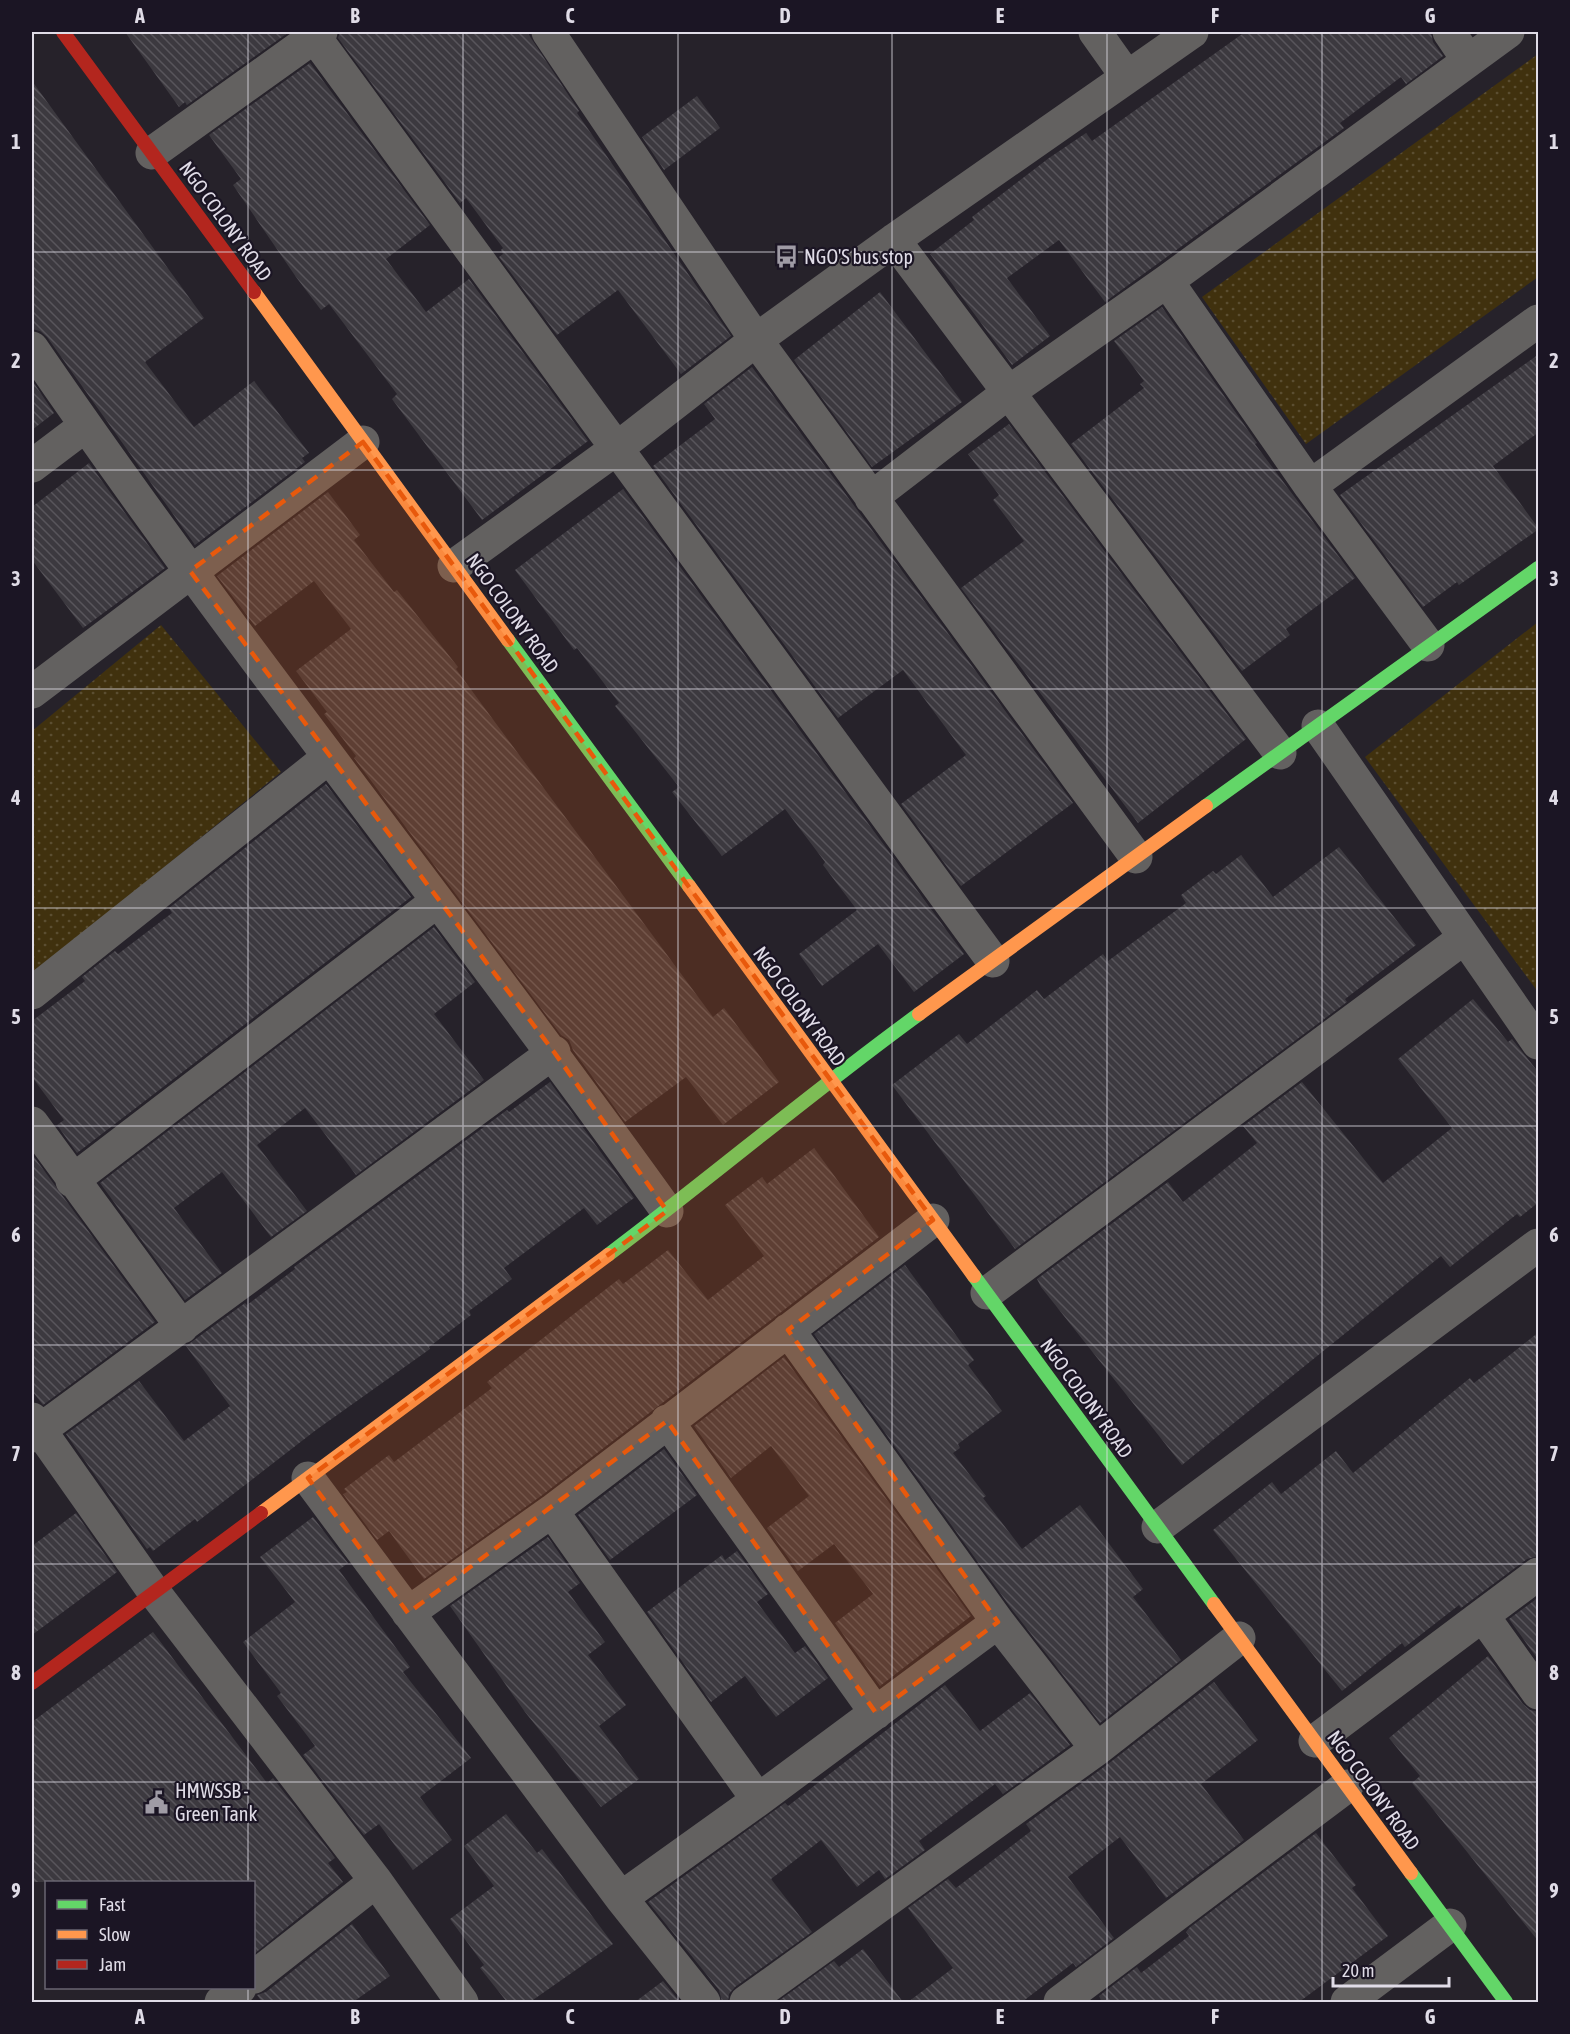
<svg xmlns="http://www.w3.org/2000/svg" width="1570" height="2034" font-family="'Asap Condensed',sans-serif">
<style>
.park{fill:url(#park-dots)}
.building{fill:url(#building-back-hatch)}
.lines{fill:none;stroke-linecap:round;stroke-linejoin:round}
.street{stroke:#636160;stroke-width:33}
.fast{stroke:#63d668;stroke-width:14}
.slow{stroke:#ff974d;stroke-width:14}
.jam{stroke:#b3261e;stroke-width:14}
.marked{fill:#e8590c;fill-opacity:0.2;stroke:#e8590c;stroke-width:4.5;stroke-dasharray:12 8;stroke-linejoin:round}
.grid{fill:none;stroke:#e0dce7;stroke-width:1.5;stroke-opacity:0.55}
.labels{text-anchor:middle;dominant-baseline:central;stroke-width:4.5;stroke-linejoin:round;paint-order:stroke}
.street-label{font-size:20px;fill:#e0dce7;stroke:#1b1524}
.poi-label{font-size:20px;fill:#e0dce7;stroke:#1b1524;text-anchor:start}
.neatline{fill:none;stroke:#e0dce7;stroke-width:2}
.grid-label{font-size:20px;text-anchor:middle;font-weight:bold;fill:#e0dce7}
</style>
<defs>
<pattern id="park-dots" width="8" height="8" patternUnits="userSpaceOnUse" patternTransform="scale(1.5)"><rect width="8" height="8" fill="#40310e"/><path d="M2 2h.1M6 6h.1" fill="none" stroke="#5b4e31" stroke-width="1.8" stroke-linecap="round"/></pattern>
<pattern id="building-back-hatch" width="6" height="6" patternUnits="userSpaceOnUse" patternTransform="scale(1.5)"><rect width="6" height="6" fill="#3c393f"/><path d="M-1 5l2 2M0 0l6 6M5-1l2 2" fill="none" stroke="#58555b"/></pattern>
</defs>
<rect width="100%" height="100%" fill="#26222a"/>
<!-- park -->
<path class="park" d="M1538,54V277L1306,444L1202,297Z
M1538,622V992L1365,757Z
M161,625L281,772L32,975V731Z"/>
<!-- building -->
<path class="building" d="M125,32H289L187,105L185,102L179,107Z
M340,32H527L579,111L577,113L731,336L681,374L618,290L557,335L499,257L503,254L501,250L503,248L466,198L460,203L338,38Z
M1245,32H1431L1433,42L1443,56L1406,84L1401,77L1340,123L1344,128L1105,302L1059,240L1007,278L1050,336L1012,365L930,254L974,220L972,217L1049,158L1086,133L1092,141Z
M310,63L430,225L386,259L426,312L469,279L588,441L482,520L392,399L397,394L329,304L321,310L296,277L233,185L241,179L209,135Z
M32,81L204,318L145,362L194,427L254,381L309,453L302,458L305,462L195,545L47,337L40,331L32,329Z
M697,96L720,128L664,170L642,137Z
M880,292L962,402L872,467L794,360Z
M1162,307L1257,443L1255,444L1355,578L1286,629L1290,635L1242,671L1071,444L1144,388L1140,384L1144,381L1114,341Z
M1539,354V432L1493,466L1539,529L1459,585L1457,582L1423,607L1340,495Z
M752,367L1073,803L961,886L901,804L966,755L903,670L838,718L653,466L715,419L704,404Z
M32,380L54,413L32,430Z
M1009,424L1246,739L1138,823L961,588L1024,541L993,500L999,495L968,454Z
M89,463L165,568L83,628L32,560V507Z
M623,489L964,954L914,992L878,944L822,986L799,954L857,910L823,865L825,862L785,809L722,856L672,792L679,787L615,706L619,703L577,648L574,650L515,570Z
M328,492L360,535L354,540L394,592L397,590L458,667L456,669L486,710L713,1017L724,1008L779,1082L723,1125L686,1077L625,1122L573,1050L569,1040L561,1035L354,758L356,756L324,714L327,712L296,671L351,629L314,581L255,626L217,576Z
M326,784L411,897L77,1153L57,1125L64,1120L32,1077V1021L85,981L82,977L115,951L118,954L172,913L169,908Z
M1339,847L1416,945L1345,999L1347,1002L1015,1249L892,1085L959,1034L967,1044L1037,990L1044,999L1103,954L1108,961L1186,903L1181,895L1213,871L1216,874L1241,855L1273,897Z
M434,927L475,982L434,1014L484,1080L356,1175L305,1108L257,1145L307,1211L271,1237L222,1172L174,1208L222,1273L185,1300L100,1183Z
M1473,999L1508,1042L1512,1039L1539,1073V1202L1520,1217L1517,1214L1450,1267L1441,1256L1182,1465L1041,1287L1037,1279L1168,1182L1183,1202L1257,1143L1243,1126L1302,1082L1383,1183L1452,1128L1398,1059Z
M550,1082L634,1198L597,1225L584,1208L504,1268L512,1279L469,1311L471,1315L429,1347L430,1349L316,1430L197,1522L195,1519L153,1551L150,1547L147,1549L66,1434L139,1381L184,1441L230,1406L186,1346L245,1303L247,1305L295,1269L294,1267L507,1110L509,1112Z
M814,1148L879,1237L541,1496L424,1579L389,1531L377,1540L343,1494L347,1492L344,1489L389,1455L394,1462L492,1388L487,1382L579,1310L619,1279L623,1284L668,1250L708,1300L764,1256L725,1205L762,1177L767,1184Z
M32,1154L155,1322L43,1405L32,1391Z
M905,1265L974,1360L968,1365L1002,1411L958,1444L960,1448L953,1453L986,1496L983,1498L1022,1549L1080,1505L1143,1589L1133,1597L1181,1660L1100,1723L1013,1611L814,1334Z
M1539,1332V1556L1527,1559L1461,1608L1459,1605L1405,1647L1402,1643L1342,1691L1213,1530L1272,1482L1281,1494L1336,1451L1353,1473L1470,1378L1474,1383Z
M784,1357L971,1616L880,1686L835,1623L873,1594L834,1544L798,1571L767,1528L809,1496L771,1446L731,1478L694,1426Z
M664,1449L697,1495L610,1560L578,1515Z
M76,1513L117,1572L32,1635V1546Z
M313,1517L348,1563L339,1570L410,1667L403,1672L471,1758L420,1797L452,1840L413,1870L379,1824L364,1835L303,1755L315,1746L277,1696L281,1693L243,1642L295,1602L260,1557Z
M548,1537L580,1583L568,1592L605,1642L588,1655L626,1705L599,1726L639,1779L601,1807L525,1712L450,1606Z
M737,1551L768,1594L757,1602L795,1653L805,1646L828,1678L776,1717L745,1676L711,1702L647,1612L722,1555L725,1560Z
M1539,1597V1661L1509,1619Z
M153,1632L267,1783L273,1778L335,1858L328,1863L343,1882L254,1954V1882H32V1722Z
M1488,1656L1523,1704L1530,1710L1539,1712V1942L1412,1783L1420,1776L1389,1738Z
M1214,1682L1258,1740L1201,1784L1244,1840L1166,1898L1120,1837L1068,1877L1114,1938L1076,1967L1073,1963L1022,2002H908L953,1968L908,1908L948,1879L956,1888L1031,1831L1026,1824L1108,1764Z
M945,1685L980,1731L1030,1693L1070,1745L1003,1794L995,1784L919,1841L925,1850L885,1879L879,1870L857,1887L821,1840L771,1879L812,1932L735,1987L729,1994L728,2002H722L719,1990L648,1902L785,1803L788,1806Z
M506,1814L537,1853L542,1849L613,1944L530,2002H507L480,1968L484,1965L450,1919L494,1886L464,1846Z
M1316,1833L1356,1885L1352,1888L1388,1936L1299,2002H1102L1099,1996L1137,1967L1141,1973L1189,1936L1186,1932L1189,1928Z
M352,1924L390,1976L353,2002H262L257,1995L266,1992Z
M863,1949L903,2002H777L834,1961L839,1967Z
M663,1981L680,2002H635Z"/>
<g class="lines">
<!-- street -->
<path class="street" d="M548,32L756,340L1136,857
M1095,32L1127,77
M1449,32L1468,60
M314,36L993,961
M152,153L321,32
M894,240L1280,753
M1167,281L1310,486L1428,645
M32,348C234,643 459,920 667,1211
M32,466L85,426
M1310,486L1538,321
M871,498L1009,392L1167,281L1508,32
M454,566L616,449L756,340L894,240L1192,32
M32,692L363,442
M1318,726L1538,1043
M32,993L329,757
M32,1123L182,1327
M72,1181L436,902
M987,1293L1464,938
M788,1330L998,1622
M32,1419L154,1592L376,1881L462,2002
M667,1421L876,1713
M32,1436L554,1052
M308,1478L621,1898L704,2002
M552,1511L758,1800
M1158,1527L1538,1245
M408,1613L552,1511L933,1220
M1483,1616L1538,1693
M1315,1741L1538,1574
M621,1898L758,1800L998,1622L1097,1749
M254,1977L376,1881
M221,2002L240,1988
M746,2002L1097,1749L1239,1638
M1060,2002L1347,1786
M1347,2002L1450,1925"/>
<!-- fast -->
<path class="fast" d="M508,640L689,886
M1206,806L1538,568
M608,1255C713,1176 813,1091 919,1014
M974,1276L1214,1604
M1411,1873L1506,2002"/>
<!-- slow -->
<path class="slow" d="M254,292L508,640
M689,886L974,1276
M919,1014L1206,806
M261,1513L608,1255
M1214,1604L1411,1873"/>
<!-- jam -->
<path class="jam" d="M63,32L254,292
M32,1683L261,1513"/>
</g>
<!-- marked area -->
<path class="marked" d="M363,442L933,1220L788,1330L998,1622L876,1713L667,1421L408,1613L308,1478L667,1211L554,1052L190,571Z"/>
<!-- grid -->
<path class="grid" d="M248,32V1882M463,32V2002M678,32V2002M892,32V2002M1107,32V2002M1322,32V2002M32,252H1538M32,470H1538M32,689H1538M32,908H1538M32,1126H1538M32,1345H1538M32,1564H1538M32,1782H1538M248,1988V2002"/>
<!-- icons -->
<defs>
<symbol id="bus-bare" viewBox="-9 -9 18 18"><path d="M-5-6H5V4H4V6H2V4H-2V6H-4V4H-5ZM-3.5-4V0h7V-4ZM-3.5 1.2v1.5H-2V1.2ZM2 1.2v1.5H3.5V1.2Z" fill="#9f9ba5" stroke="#1b1524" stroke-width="2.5" paint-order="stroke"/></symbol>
<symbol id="civic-bare" viewBox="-9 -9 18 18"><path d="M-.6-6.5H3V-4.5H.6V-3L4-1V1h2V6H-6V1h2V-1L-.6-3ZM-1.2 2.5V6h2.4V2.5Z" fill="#9f9ba5" stroke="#1b1524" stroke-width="2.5" paint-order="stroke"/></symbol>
</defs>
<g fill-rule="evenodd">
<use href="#bus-bare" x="770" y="240" width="33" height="33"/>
<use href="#civic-bare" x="140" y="1786" width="33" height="33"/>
</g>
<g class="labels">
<!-- street labels -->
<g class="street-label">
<text transform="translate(226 221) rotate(54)">NGO COLONY ROAD</text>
<text transform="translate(513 613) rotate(54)">NGO COLONY ROAD</text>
<text transform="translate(800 1006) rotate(54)">NGO COLONY ROAD</text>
<text transform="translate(1087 1398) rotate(54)">NGO COLONY ROAD</text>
<text transform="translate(1374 1790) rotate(54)">NGO COLONY ROAD</text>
</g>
<!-- poi labels -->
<g class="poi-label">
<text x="804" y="256">NGO'S bus stop</text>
<text x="175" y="1790">HMWSSB -<tspan x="175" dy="23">Green Tank</tspan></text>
</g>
</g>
<!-- border -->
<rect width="1570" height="2034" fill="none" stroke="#1b1524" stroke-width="66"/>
<!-- legend -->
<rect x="45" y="1881" width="210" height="108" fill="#1b1524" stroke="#6a6572" stroke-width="1.5"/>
<rect x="57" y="1900" width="30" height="9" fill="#63d668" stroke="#6a6572" stroke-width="1.5"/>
<text x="99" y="1911" font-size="18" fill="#e0dce7">Fast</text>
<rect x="57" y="1930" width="30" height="9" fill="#ff974d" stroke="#6a6572" stroke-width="1.5"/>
<text x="99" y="1941" font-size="18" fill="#e0dce7">Slow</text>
<rect x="57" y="1960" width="30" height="9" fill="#b3261e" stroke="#6a6572" stroke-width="1.5"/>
<text x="99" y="1971" font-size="18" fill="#e0dce7">Jam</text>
<!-- scale -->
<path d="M1333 1977v9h116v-9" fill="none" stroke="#e0dce7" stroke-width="3"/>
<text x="1342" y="1977" font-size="18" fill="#e0dce7" stroke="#1b1524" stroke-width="4.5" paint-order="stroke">20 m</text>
<rect x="33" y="33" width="1504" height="1968" class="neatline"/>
<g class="grid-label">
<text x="140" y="23">A</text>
<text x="355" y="23">B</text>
<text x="570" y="23">C</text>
<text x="785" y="23">D</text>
<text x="1000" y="23">E</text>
<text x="1215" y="23">F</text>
<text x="1430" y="23">G</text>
<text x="16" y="149">1</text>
<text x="1554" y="149">1</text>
<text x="16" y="368">2</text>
<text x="1554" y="368">2</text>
<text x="16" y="586">3</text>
<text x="1554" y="586">3</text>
<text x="16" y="805">4</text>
<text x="1554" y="805">4</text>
<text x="16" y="1024">5</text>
<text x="1554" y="1024">5</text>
<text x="16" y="1242">6</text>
<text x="1554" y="1242">6</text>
<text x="16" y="1461">7</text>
<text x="1554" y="1461">7</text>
<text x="16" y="1680">8</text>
<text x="1554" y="1680">8</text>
<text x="16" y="1898">9</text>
<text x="1554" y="1898">9</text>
<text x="140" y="2024">A</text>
<text x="355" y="2024">B</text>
<text x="570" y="2024">C</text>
<text x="785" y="2024">D</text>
<text x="1000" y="2024">E</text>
<text x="1215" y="2024">F</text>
<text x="1430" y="2024">G</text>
</g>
</svg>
